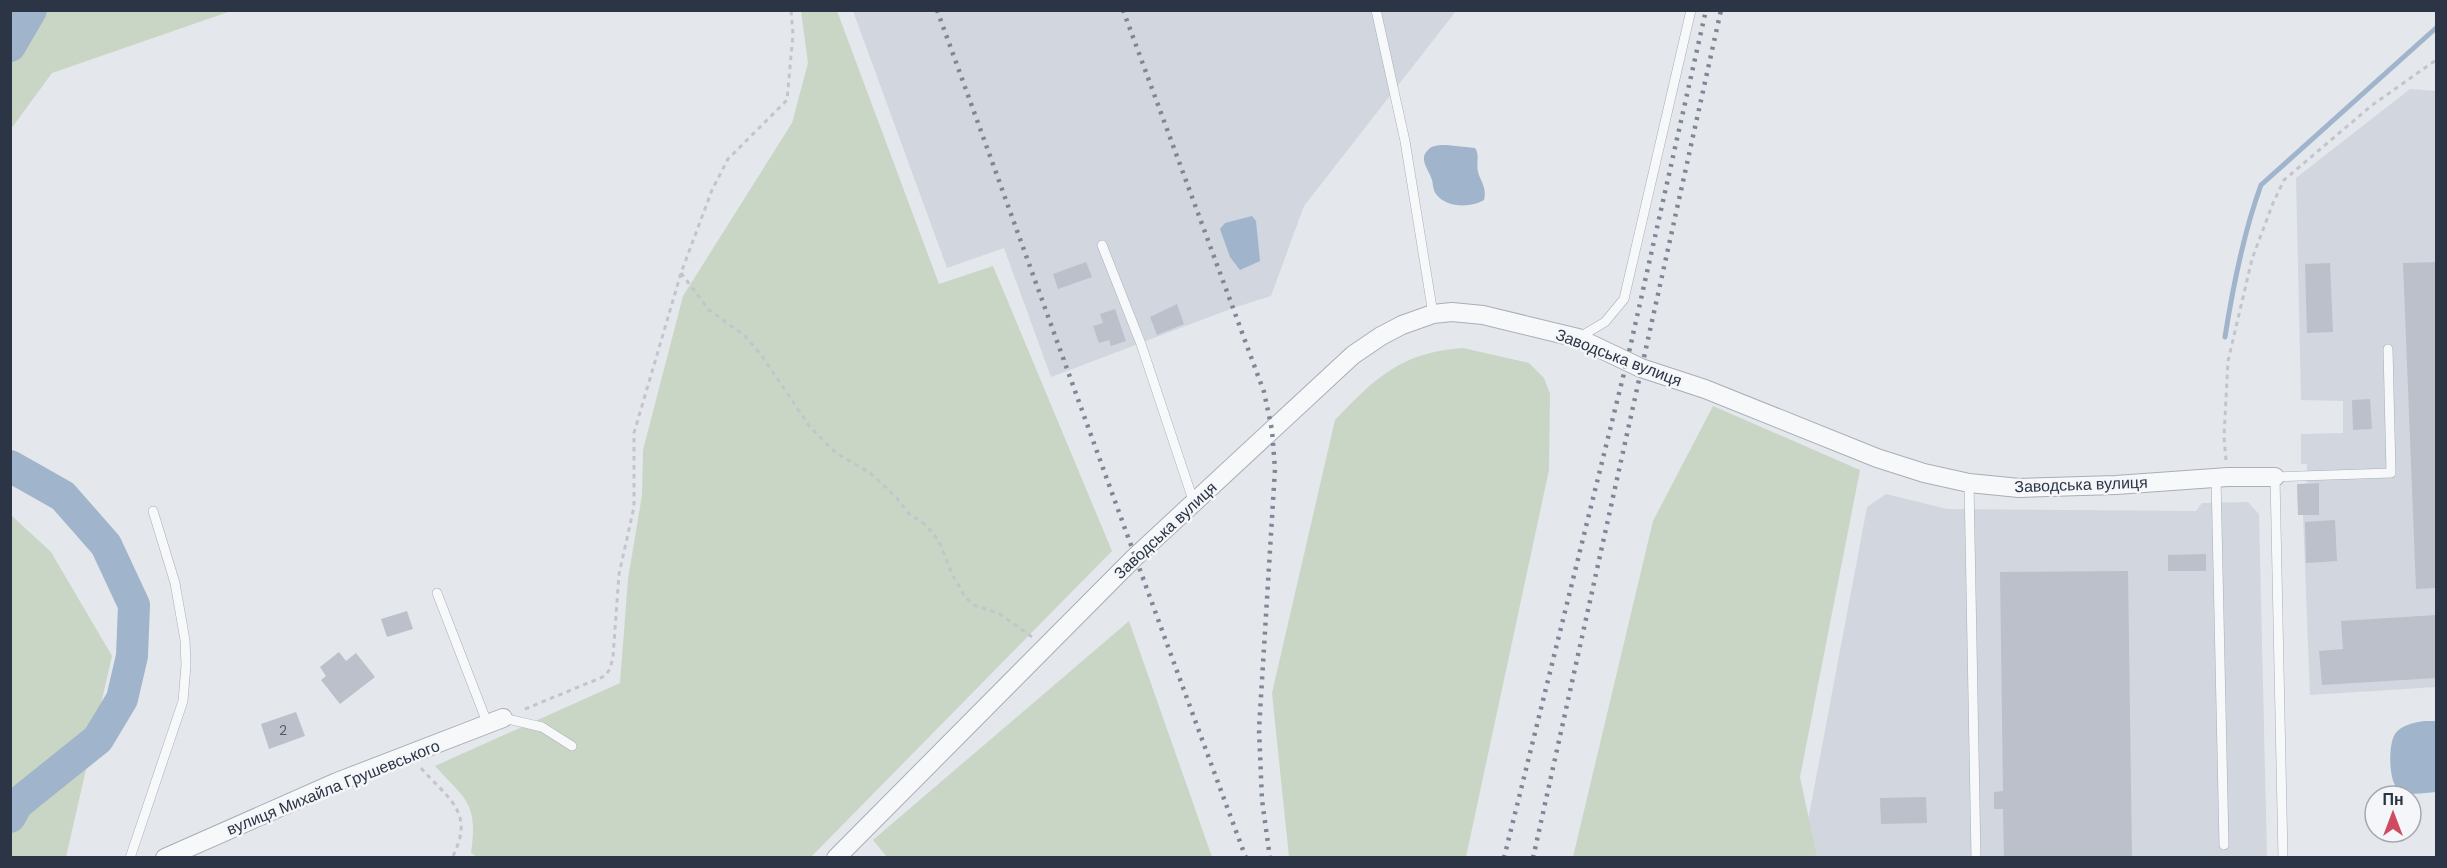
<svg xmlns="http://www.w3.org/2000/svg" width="2447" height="868" viewBox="0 0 2447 868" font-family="'DM Sans',sans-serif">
<rect width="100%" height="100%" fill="#e4e7ec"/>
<path fill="#d2d6de" d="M 853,11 L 1456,11 L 1304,206 L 1271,296 L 1233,308 L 1051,377 L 1004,248 L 947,268 Z
M 2410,89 L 2436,91 L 2436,687 L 2310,695 L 2303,515 L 2318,483 L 2307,483 L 2307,464 L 2301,464 L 2301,434 L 2343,433 L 2343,401 L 2301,400 L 2296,178 Z
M 1886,494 L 1947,509 L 2196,511 L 2202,503 L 2248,502 L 2259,514 L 2267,857 L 1801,858 L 1867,507 Z"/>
<path fill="#cad6c5" d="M 11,10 L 231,10 L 231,11 L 52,73 L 11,129 Z
M 801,11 L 837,11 L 939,284 L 993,266 L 1112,551 L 811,857 L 477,857 L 471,853 C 478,803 467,801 435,766 L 620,683 L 628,579 L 642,495 L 643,450 L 683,296 L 792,123 L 808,63 Z
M 1463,348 L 1529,363 L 1544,378 L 1550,394 L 1549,470 L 1466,857 L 1289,857 L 1272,693 L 1335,420 C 1376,377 1402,352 1463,348 Z
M 1713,406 L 1860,470 L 1800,777 L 1817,857 L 1573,857 L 1653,521 Z
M 11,515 L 51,552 L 112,656 L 66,857 L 11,857 Z
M 1129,621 L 1212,857 L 887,857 L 873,840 Z"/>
<path fill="#a0b5cb" d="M 1446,145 L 1475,148 C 1480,155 1476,163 1478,172 C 1481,182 1487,188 1484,200 C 1471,208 1446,208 1436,194 C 1433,190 1433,184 1432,180 C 1429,170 1418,159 1428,150 C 1432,145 1440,145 1446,145 Z
M 1252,216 L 1256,221 L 1260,261 L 1240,270 L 1230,257 L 1220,229 L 1225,223 Z
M 2424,721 L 2436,721 L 2436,792 C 2425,793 2410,796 2400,791 C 2388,785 2388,744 2395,734 C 2401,725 2413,723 2424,721 Z"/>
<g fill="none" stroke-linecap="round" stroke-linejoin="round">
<path stroke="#a0b5cb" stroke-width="5" d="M 2225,337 C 2233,286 2243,234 2261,185 L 2436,28"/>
<path stroke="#a0b5cb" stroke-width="32" d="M 10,46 L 31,10
M 10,466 L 63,496 L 106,545 L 134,605 L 132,656 L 122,699 L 98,739 L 17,804 L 10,817"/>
</g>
<path fill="#bbc0ca" d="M 1086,262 L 1092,277 L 1058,289 L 1053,274 Z
M 2436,262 L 2436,588 L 2416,589 L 2403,263 Z
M 2330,263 L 2333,332 L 2307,333 L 2305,264 Z
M 1177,304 L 1184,324 L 1157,335 L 1150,317 Z
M 1115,309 L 1126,341 L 1111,346 L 1109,340 L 1099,343 L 1093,326 L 1103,323 L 1100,314 Z
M 2370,399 L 2372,429 L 2353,430 L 2352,400 Z
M 2319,483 L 2319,515 L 2298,515 L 2297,484 Z
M 2335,520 L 2337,561 L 2306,563 L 2305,522 Z
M 2206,554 L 2206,571 L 2168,571 L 2168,555 Z
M 2128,571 L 2132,858 L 2004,858 L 2003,809 L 1994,809 L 1994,792 L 2003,791 L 2000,572 Z
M 407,611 L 413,629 L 387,637 L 381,619 Z
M 2436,615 L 2436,678 L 2322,685 L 2319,651 L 2343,649 L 2341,621 Z
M 339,652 L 346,661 L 356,653 L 375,677 L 340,704 L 321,680 L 326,676 L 320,667 Z
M 296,712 L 305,736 L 269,749 L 261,724 Z
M 1926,797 L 1927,823 L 1881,824 L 1880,798 Z"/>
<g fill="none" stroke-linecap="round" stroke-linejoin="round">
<defs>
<path id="lane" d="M 1376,10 L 1405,141 L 1433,314
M 1102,245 L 1141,344 L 1194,503
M 1578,338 L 1605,322 L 1624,299 L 1691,10
M 2216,477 L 2224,845
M 1969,483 L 1976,858
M 437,593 L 488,725
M 503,718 L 542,727 L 572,746
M 130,858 L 183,701 L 186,665 L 185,640 L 175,583 L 153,511
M 2283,858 L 2275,477 L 2391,473 L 2388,349"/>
<path id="street" d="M 165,858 L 337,782 L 503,718
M 836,858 L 1134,558 L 1353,355 L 1381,336 L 1402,325 L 1433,314 L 1452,312 L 1483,315 L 1578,338 L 1641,368 L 1705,389 L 1877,458 L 1924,473 L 1969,483 L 2019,488 L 2116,485 L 2228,477 L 2275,477"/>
</defs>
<use href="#lane" stroke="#a9aeb7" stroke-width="10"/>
<use href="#street" stroke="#a9aeb7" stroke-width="20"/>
<path stroke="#c2c5cb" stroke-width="3" stroke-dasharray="4.5 4.5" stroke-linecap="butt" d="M 681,273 L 709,310 L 745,336 L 762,356 L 810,427 L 836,453 L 869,472 L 896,497 L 909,514 L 926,525 L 939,541 L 952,574 L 965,597 L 974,605 L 1000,614 L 1032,637
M 2226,460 L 2224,437 L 2228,361 L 2252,259 L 2273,203 L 2284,180 L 2371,106 L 2436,60
M 525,709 L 605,676 L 610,669 L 613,657 L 619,574 L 634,507 L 634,433 L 681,273 L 712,190 L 728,159 L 787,100 L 793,34 L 791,10
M 421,768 C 448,799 476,812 452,858"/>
<use href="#lane" stroke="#f7f8fa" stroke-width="9"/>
<use href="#street" stroke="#f7f8fa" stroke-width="18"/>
<path stroke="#7d8796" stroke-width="4.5" stroke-dasharray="3 6" stroke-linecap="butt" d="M 937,10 C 1040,293 1141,576 1246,858
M 1123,10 L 1264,392 L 1272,430 L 1275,469 L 1259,729 L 1262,800 L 1270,858
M 1504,858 L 1627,361 L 1706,10
M 1533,858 L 1721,10"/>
</g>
<g text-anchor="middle" stroke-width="5" stroke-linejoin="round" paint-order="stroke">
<g font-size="14" fill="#4f5866">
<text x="283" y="735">2</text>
</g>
<g font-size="16" fill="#2b3545" stroke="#f4f6f9">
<text transform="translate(1619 357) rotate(21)" y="6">Заводська вулиця</text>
<text transform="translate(2081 484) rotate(-2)" y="6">Заводська вулиця</text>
<text transform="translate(1165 530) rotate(-43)" y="6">Заводська вулиця</text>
<text transform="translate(333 787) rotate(-22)" y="6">вулиця Михайла Грушевського</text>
</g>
</g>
<rect width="2447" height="868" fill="none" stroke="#2b3545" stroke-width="24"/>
<g transform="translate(2393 814)"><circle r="28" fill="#f4f6f9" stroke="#a4a9b1" stroke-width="1.5"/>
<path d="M0-4.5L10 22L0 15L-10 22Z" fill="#cf4b61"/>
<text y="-9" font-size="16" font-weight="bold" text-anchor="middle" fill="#2b3545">Пн</text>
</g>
</svg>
